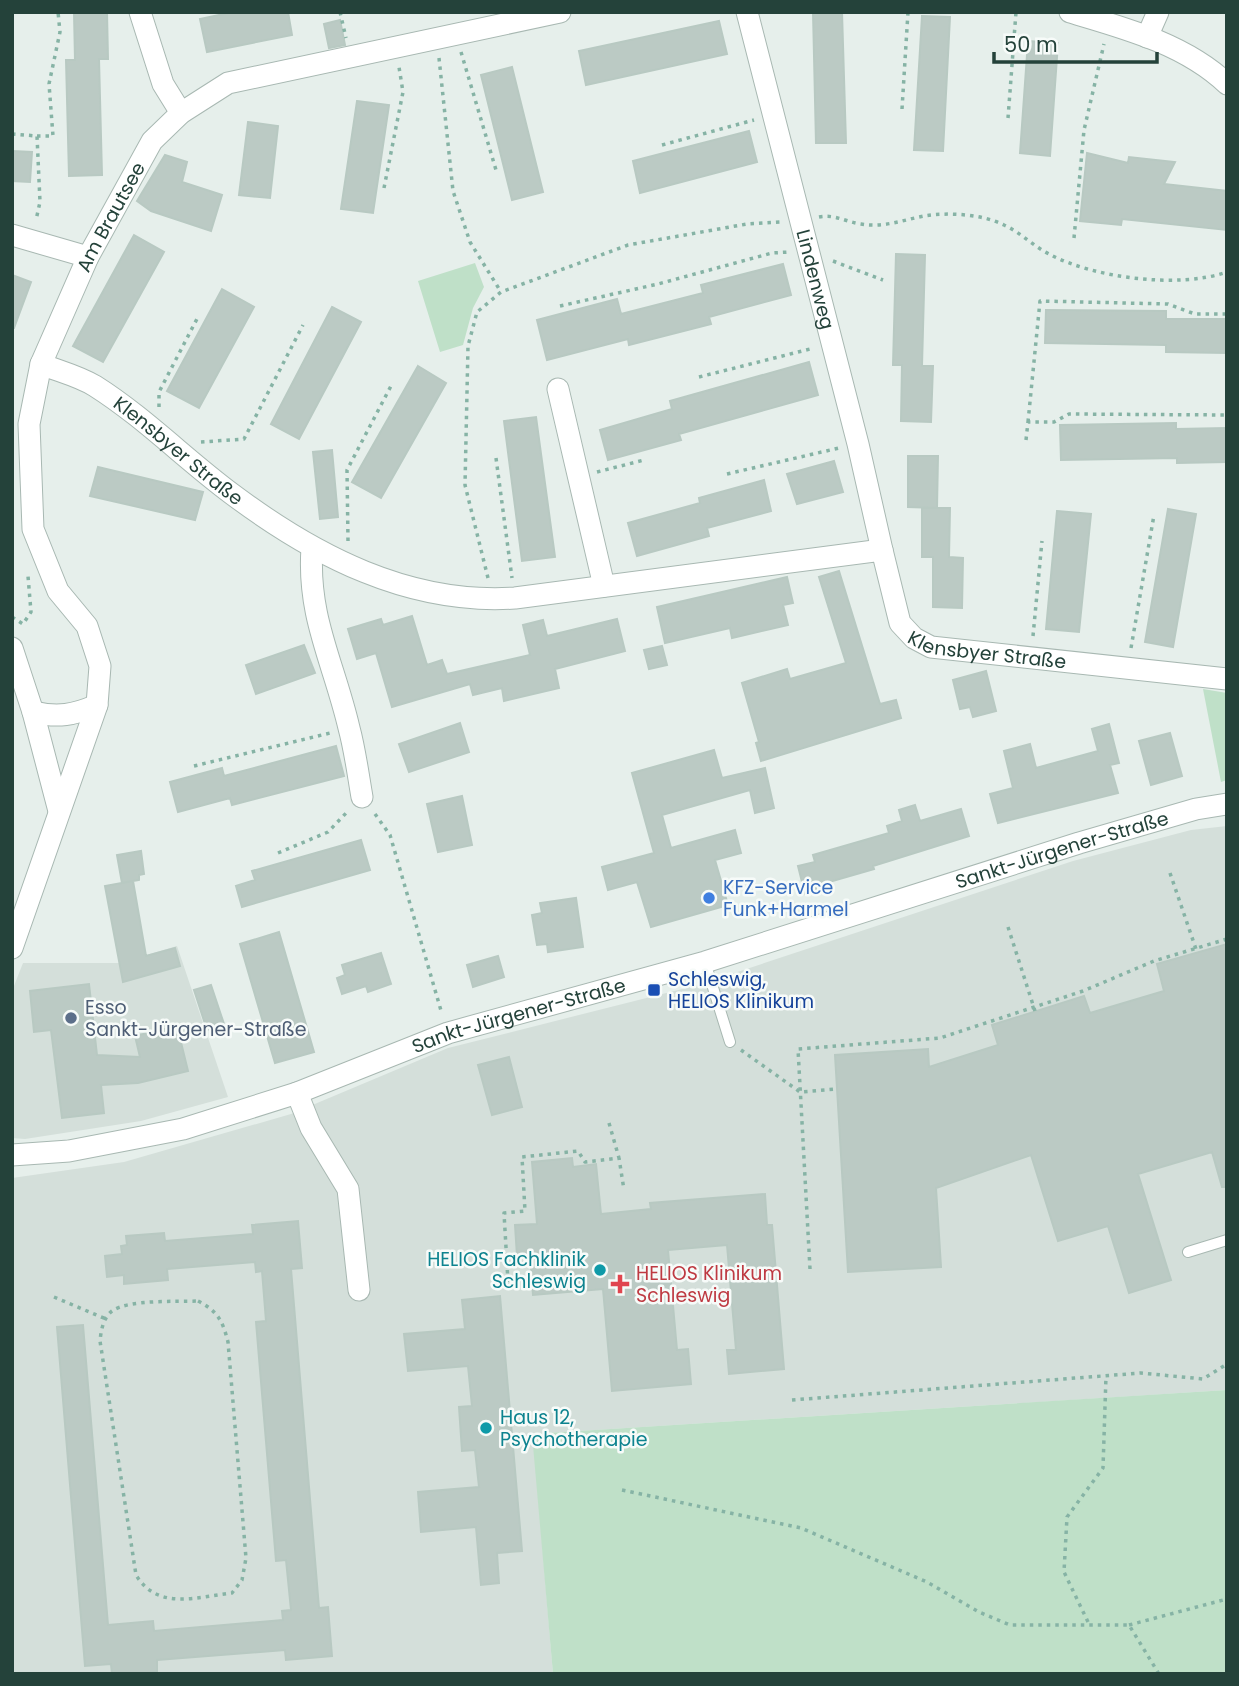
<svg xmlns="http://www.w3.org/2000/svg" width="1239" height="1686" viewBox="0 0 1239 1686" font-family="Poppins,sans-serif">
<rect width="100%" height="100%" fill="#e6efeb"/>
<path fill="#d4dfda" d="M 1227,826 L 1227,1390 L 533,1434 L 553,1674 L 12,1674 L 12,1178 L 124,1162 L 291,1114 L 448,1048 L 698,985 L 1073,861 L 1191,830 Z
M 177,946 L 228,1097 L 141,1121 L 25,1139 L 12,1138 L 12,991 L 23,963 L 119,963 Z"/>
<path fill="#bfe0c8" d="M 475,263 L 484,287 L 473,308 L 463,345 L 440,352 L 418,281 Z
M 1203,689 L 1227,693 L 1227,780 L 1221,782 Z
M 1227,1390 L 1227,1674 L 553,1674 L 532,1434 Z"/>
<path fill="#bbcac4" stroke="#b8c9c2" stroke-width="2" d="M 74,12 L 107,12 L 108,59 L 99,59 L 102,175 L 69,176 L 66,60 L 75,60 Z
M 233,12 L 288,12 L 292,35 L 207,52 L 200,19 Z
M 813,12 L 842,12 L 846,143 L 816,143 Z
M 922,16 L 950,17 L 943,151 L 914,150 Z
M 340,20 L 345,45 L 329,48 L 324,24 Z
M 719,21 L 727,54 L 586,85 L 579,51 Z
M 1028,41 L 1058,43 L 1050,156 L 1020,153 Z
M 512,67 L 543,192 L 512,200 L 481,75 Z
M 357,101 L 389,105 L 373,213 L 341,209 Z
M 248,122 L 278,126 L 270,198 L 239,195 Z
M 749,131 L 757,162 L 640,193 L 633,161 Z
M 12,151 L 32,152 L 30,182 L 12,181 Z
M 1087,153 L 1128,163 L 1129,157 L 1175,162 L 1164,184 L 1227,191 L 1227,230 L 1122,219 L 1121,225 L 1080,221 Z
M 165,155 L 187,162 L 182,182 L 222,195 L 211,231 L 151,211 L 137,201 Z
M 134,235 L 164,252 L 103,362 L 73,346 Z
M 896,254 L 925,255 L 922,366 L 933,366 L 931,422 L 901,421 L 902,365 L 893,365 Z
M 783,264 L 791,295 L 709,317 L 711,324 L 629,345 L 628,339 L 547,360 L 537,320 L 617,299 L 621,314 L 703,293 L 701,285 Z
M 12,275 L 31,282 L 14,328 L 12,328 Z
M 222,289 L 254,307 L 199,408 L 167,391 Z
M 332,307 L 361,322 L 299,439 L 271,424 Z
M 1046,310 L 1166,311 L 1166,319 L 1227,319 L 1227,353 L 1166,352 L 1166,345 L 1045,343 Z
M 809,362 L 818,395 L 679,434 L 681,440 L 608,460 L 600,430 L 672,409 L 670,401 Z
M 418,366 L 446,383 L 381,498 L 352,482 Z
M 536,417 L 555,557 L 522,561 L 504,421 Z
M 1176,423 L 1176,429 L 1227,428 L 1227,462 L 1177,463 L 1177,458 L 1061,460 L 1060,425 Z
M 332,450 L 338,517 L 320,519 L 313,452 Z
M 908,456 L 938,456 L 937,508 L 908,507 Z
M 834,461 L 843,492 L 797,504 L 787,474 Z
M 98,467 L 203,492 L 195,520 L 90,496 Z
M 764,480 L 771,511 L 707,528 L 709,536 L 637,556 L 628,523 L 700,503 L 699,498 Z
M 922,508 L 950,508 L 949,557 L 963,558 L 962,608 L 933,607 L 933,557 L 922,557 Z
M 1168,509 L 1196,514 L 1173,647 L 1145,642 Z
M 1057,511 L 1091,514 L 1079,632 L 1046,629 Z
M 839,571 L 880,704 L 896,700 L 901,718 L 761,761 L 756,743 L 759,742 L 742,683 L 787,669 L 790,679 L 846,663 L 819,577 Z
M 787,577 L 793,603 L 783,605 L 788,625 L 732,638 L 730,628 L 665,643 L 657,607 Z
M 412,616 L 427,665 L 442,660 L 447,674 L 530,655 L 523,625 L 543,620 L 547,636 L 617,619 L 625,651 L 555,669 L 559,688 L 504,701 L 502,688 L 473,695 L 470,684 L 392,707 L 376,653 L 357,659 L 348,629 L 381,619 L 383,625 Z
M 304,645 L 315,673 L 256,694 L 246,665 Z
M 662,646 L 667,665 L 649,669 L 644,650 Z
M 986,671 L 996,711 L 973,717 L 970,707 L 960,709 L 953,680 Z
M 460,723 L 469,752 L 409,772 L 399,744 Z
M 1109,724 L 1119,763 L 1110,765 L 1118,793 L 998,823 L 990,794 L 1013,788 L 1004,751 L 1030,744 L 1036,768 L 1098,751 L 1092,729 Z
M 1170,733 L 1182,776 L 1151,785 L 1139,741 Z
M 336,746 L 344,776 L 232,805 L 230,798 L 178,812 L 170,782 L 222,768 L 224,776 Z
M 714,750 L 722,778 L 765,768 L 774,808 L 755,813 L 750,790 L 662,815 L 671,848 L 735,830 L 741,853 L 715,860 L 728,905 L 651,927 L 637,882 L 608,890 L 602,867 L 654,853 L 632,773 Z
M 462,796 L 472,845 L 438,852 L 427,804 Z
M 915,805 L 920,821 L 961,809 L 969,836 L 873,866 L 874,869 L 829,882 L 830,888 L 805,894 L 798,866 L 815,862 L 813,855 L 889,833 L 887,826 L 902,821 L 899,810 Z
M 361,840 L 370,870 L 242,907 L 236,886 L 255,880 L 252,871 Z
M 141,851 L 144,874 L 139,875 L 139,880 L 122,883 L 117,855 Z
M 133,881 L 146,956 L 175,948 L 180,966 L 123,982 L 105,886 Z
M 576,898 L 583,947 L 548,952 L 547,944 L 537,945 L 532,915 L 542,913 L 540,903 Z
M 279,932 L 314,1052 L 275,1063 L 240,944 Z
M 1227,944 L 1227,1187 L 1222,1187 L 1212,1152 L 1138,1174 L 1171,1280 L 1129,1293 L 1108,1226 L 1058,1241 L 1031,1155 L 936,1188 L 941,1267 L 848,1272 L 835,1055 L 928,1049 L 929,1067 L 998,1045 L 992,1025 L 1084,996 L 1090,1013 L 1164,991 L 1157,964 Z
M 381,953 L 391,984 L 368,992 L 366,986 L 342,994 L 337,978 L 345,975 L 342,965 Z
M 498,956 L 504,977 L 473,987 L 467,965 Z
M 89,984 L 97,1055 L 140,1057 L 135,1036 L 177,1026 L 188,1071 L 138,1083 L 101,1085 L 104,1113 L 62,1118 L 51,1030 L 34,1032 L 30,991 Z
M 211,985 L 224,1024 L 207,1030 L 194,990 Z
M 509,1057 L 522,1107 L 492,1115 L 478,1065 Z
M 572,1158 L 573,1167 L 596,1164 L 601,1214 L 651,1209 L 650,1203 L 765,1194 L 767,1225 L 772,1225 L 784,1369 L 729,1374 L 727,1350 L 736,1350 L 727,1245 L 668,1250 L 677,1350 L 688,1349 L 691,1384 L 612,1391 L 603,1289 L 533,1295 L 530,1255 L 517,1256 L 515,1225 L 537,1224 L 532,1162 Z
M 298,1221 L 302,1268 L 291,1269 L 319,1608 L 328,1607 L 332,1656 L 286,1660 L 285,1650 L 157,1660 L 157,1672 L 136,1674 L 112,1674 L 111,1664 L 85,1666 L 57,1327 L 83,1325 L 108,1625 L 153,1621 L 154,1631 L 283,1620 L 282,1611 L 291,1610 L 286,1560 L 276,1561 L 256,1322 L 266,1321 L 262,1271 L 256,1272 L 255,1262 L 167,1269 L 168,1280 L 124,1284 L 124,1275 L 107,1277 L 105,1256 L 122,1254 L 121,1246 L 127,1245 L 126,1236 L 164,1233 L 165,1241 L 253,1234 L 252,1225 Z
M 500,1296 L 522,1551 L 497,1553 L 499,1583 L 481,1585 L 476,1527 L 421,1532 L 418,1492 L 479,1487 L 475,1450 L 462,1451 L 459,1407 L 472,1406 L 468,1366 L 408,1371 L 404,1334 L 465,1329 L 462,1300 Z"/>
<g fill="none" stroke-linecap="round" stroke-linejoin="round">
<defs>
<path id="lane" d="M 705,962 L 730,1042
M 1188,1252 L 1227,1240"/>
<g id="street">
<path d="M 140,12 L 163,84 L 181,113"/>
<path id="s1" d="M 747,12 L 858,444 L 882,550"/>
<path d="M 1070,12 C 1124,28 1185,44 1227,84"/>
<path d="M 1147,37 L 1158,12"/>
<path d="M 12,235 L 88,257"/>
<path id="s2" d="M 41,364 C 58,371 79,376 95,386 C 144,417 186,460 232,494 C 315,556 409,605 515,598 L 882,550 L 900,623 L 914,638 L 931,647 L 1227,679"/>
<path d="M 558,389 L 604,586"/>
<path d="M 312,548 C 307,617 334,663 349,728 C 355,750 358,774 362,797"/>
<path d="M 12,648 L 33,712 L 59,811"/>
<path d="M 33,712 C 58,718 74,715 97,705"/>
<path id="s3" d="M 12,948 L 97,705 L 100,666 L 87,626 L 58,591 L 33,529 L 29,424 L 41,364 L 88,257 L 152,141 L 181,113 L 228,83 L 560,12"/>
<path d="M 297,1093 L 311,1128 L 348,1189 L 359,1290"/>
<path id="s4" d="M 12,1155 L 69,1151 L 183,1129 L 297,1093 L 448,1033 L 705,962 L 1079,843 L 1196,809 L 1227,804"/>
</g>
</defs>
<use href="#lane" stroke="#a8b8b2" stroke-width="12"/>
<use href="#street" stroke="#a8b8b2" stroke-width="23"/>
<path stroke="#86b3a5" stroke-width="3.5" stroke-dasharray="3.5 5" stroke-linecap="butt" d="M 340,12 L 346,38
M 461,52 L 496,170
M 439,58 L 453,191 L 470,242 L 501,292
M 902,109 L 908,12
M 1008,118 L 1016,12
M 12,134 L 37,136 L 40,202 L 36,220
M 37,136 L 53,136 L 49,84 L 60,32 L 58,12
M 662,145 L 754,120
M 384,188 L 403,92 L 399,67
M 819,217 C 835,214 846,222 861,224 C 883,228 903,220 924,216 C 948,212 982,214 1004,225 C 1020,232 1033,246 1049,254 C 1094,278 1178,289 1227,272
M 1074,238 L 1084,130 L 1104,44
M 833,261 L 883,280
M 560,306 L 658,284 L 772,253 L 789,252
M 699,377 L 814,348
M 159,407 L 159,392 L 199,315
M 1028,422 L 1040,301 L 1168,304 L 1195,314 L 1227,314
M 1026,440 L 1028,422 L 1054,422 L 1069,414 L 1227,415
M 201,442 L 244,439 L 303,325
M 496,458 L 512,578
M 597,472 L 644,460
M 727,474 L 839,448
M 348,541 L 347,470 L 392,384
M 488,578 L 465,485 L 468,346 L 477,312 L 501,292 L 628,245 L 747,224 L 780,222
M 12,617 L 23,624 L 31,612 L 28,576
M 1033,636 L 1042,541
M 1131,648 L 1154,515
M 194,766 L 330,733
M 375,814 L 390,835 L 442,1014
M 278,853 L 328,832 L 349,810
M 1170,873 L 1197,952
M 1008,927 L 1035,1011
M 741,1050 L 800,1092 L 837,1089
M 609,1123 L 619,1158
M 810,1269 L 798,1049 L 940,1038 L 1083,991 L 1154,961 L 1227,939
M 508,1282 L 504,1213 L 525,1211 L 522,1157 L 578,1151 L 585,1162 L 619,1158 L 624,1190
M 54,1297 L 106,1319
M 198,1301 C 218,1311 223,1322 228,1342 L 246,1558 L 242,1580 L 232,1593 C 196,1597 158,1611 136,1575 L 100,1341 C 101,1331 103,1318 112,1311 C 129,1299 177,1302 198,1301 Z
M 792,1400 L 1141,1373 L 1203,1379 L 1227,1364
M 622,1490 L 801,1528 L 927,1582 L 979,1612 L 1010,1625 L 1129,1625 L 1159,1674
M 1088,1622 L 1064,1572 L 1067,1517 L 1103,1468 L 1106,1376
M 1129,1625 L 1227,1599"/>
<use href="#lane" stroke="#fff" stroke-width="10"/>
<use href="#street" stroke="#fff" stroke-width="21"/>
</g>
<circle fill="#3f7fe0" stroke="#f7fbf9" stroke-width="2.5" cx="709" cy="898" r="7"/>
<rect fill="#1a4fb4" stroke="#f7fbf9" stroke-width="2.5" x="647" y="983" width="14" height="14" rx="3.5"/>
<circle fill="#5c6f8a" stroke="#f7fbf9" stroke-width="2.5" cx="71" cy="1018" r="7"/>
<g fill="#0f9aa8" stroke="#f7fbf9" stroke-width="2.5">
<circle cx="600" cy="1270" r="7"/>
<circle cx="486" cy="1428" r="7"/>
</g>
<path fill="#e0444e" stroke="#f7fbf9" stroke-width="2.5" d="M616.5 1273.5h7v7h7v7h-7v7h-7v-7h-7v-7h7z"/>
<g text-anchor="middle" stroke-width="5" stroke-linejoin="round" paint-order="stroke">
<g font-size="19" fill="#24423a" stroke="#f7fbf9">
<text dy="7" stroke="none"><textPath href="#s3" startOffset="780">Am Brautsee</textPath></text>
<text dy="7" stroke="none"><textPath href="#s1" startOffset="276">Lindenweg</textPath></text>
<text dy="7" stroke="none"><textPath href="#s2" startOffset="164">Klensbyer Straße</textPath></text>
<text dy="7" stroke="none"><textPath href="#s2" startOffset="1082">Klensbyer Straße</textPath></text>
<text dy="7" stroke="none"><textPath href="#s4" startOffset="1096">Sankt-Jürgener-Straße</textPath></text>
<text dy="7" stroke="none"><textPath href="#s4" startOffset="528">Sankt-Jürgener-Straße</textPath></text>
</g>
<g font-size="19" fill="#366cbe" stroke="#f7fbf9" text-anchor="start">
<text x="723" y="894">KFZ-Service<tspan x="723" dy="22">Funk+Harmel</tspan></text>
</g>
<g font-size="19" fill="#164399" stroke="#f7fbf9" text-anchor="start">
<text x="668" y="986">Schleswig,<tspan x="668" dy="22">HELIOS Klinikum</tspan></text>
</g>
<g font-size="19" fill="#4e5e75" stroke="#f7fbf9" text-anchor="start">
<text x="85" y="1014">Esso<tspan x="85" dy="22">Sankt-Jürgener-Straße</tspan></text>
</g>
<g font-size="19" fill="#0d838f" stroke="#f7fbf9" text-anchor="end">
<text x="586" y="1266">HELIOS Fachklinik<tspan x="586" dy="22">Schleswig</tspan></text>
<text x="500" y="1424" text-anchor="start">Haus 12,<tspan x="500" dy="22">Psychotherapie</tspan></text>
</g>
<g font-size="19" fill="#be3a42" stroke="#f7fbf9" text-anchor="start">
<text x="636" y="1280">HELIOS Klinikum<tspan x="636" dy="22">Schleswig</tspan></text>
</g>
</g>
<rect width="1239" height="1686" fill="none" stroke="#24423a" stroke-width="28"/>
<path d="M994 52v10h163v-10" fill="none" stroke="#24423a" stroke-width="3.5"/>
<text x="1004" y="52" font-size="21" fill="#24423a" stroke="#f7fbf9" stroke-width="5" paint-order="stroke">50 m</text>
</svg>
